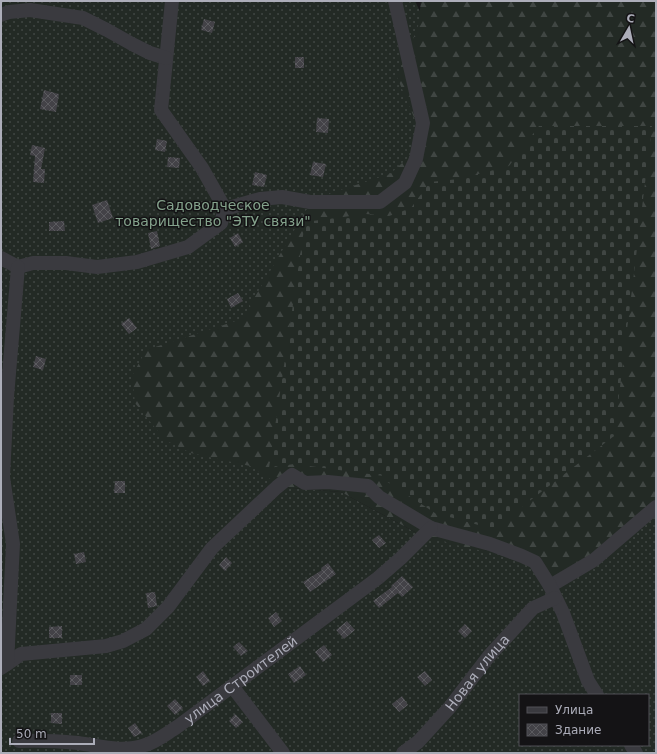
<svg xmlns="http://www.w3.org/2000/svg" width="657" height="754" viewBox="0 0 657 754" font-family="'DejaVu Sans',sans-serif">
<defs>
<pattern id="grass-dots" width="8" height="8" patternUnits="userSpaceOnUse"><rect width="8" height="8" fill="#232a25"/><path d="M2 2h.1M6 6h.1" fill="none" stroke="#404643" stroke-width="1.8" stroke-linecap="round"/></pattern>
<pattern id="forest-firs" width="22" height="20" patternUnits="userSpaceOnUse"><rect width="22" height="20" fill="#232a25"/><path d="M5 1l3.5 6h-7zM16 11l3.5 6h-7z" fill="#404643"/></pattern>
<pattern id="cemetery-stones" width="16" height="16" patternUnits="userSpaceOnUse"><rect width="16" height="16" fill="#232a25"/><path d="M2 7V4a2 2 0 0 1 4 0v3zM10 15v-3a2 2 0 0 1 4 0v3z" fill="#404643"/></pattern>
<pattern id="building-cross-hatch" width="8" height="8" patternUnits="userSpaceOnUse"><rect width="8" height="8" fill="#434247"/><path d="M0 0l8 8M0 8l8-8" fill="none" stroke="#5b5b5f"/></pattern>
</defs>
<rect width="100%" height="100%" fill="#19181a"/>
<path fill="url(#grass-dots)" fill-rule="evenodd" d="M 1,1 L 415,1 L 496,166 L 279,487 L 341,492 L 426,538 L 656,508 L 656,753 L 1,753 ZM 520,695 L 648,695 L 648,745 L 520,745 Z"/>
<path fill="url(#forest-firs)" d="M 421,1 L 656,1 L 656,508 L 559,592 L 522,560 L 426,538 L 341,492 L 279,487 L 275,482 L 250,466 L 191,453 L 165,440 L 135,403 L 132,376 L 146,350 L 242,319 L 306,210 L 331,193 L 390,174 L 411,155 L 416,122 L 397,77 L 418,27 Z"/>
<path fill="url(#cemetery-stones)" d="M 539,126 L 652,126 L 614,436 L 493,529 L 435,513 L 386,481 L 384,476 L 294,464 L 269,468 L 305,222 L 366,214 L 389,216 L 411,208 L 430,182 L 459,179 L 509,166 Z"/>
<path fill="url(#building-cross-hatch)" d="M 204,19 L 215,22 L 212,33 L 201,30 Z
M 295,57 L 304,57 L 304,68 L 295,68 Z
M 44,90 L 59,94 L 56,112 L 40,109 Z
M 317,118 L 329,119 L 328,133 L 316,132 Z
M 157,139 L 167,141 L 165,152 L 155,150 Z
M 32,145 L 45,148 L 41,169 L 45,169 L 44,183 L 33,182 L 35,156 L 30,155 Z
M 168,157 L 180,158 L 179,168 L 167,167 Z
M 313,162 L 326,164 L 323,177 L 310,175 Z
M 255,172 L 267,175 L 264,187 L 252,185 Z
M 107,200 L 113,218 L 98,223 L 92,205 Z
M 64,221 L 65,231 L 49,231 L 49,222 Z
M 157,231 L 160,246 L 151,249 L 148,233 Z
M 238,233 L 243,242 L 235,247 L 230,238 Z
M 238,293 L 243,301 L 231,308 L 227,299 Z
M 129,318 L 137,328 L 129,334 L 121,324 Z
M 36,356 L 46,359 L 43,370 L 33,367 Z
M 115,481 L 125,481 L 125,493 L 114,493 Z
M 379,535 L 386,543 L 379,548 L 372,540 Z
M 84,552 L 86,562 L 76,564 L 74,554 Z
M 226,557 L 232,563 L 225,571 L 219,565 Z
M 328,563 L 336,574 L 310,592 L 303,582 L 322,570 L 321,568 Z
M 402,576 L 413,587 L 402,597 L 398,593 L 379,608 L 373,601 L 392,587 L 391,586 Z
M 155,592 L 157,606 L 148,608 L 146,593 Z
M 276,612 L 282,621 L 274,627 L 268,618 Z
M 347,621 L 355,630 L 344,639 L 336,630 Z
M 465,624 L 472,631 L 465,638 L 458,631 Z
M 62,626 L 62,638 L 49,638 L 49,627 Z
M 239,642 L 248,651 L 241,656 L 233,647 Z
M 324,645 L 332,655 L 323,662 L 315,652 Z
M 300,666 L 306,675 L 294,683 L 288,674 Z
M 203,671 L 210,681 L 203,686 L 196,677 Z
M 425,671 L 432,680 L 425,686 L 417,677 Z
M 70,675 L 82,675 L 82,685 L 70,685 Z
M 402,696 L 408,705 L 399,712 L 392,704 Z
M 175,699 L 183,708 L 175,715 L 167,706 Z
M 51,713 L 62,713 L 62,724 L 51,723 Z
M 235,714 L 243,722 L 236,728 L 229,721 Z
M 135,723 L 142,733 L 134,737 L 128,728 Z"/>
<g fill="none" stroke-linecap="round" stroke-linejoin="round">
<g stroke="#3a3a3f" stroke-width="14">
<path d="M 172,1 L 161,110 L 202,168 L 225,209"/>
<path d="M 1,15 L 9,12 L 30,10 L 83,18 L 107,30 L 132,44 L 150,53 L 166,58"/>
<path d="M 225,209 L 260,199 L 282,197 L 310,202 L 380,202 L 405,183 L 416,159 L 423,123 L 395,1"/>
<path d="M 1,258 L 18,267 L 33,263 L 66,263 L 97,267 L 137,262 L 188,247 L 221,223 L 225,209"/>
<path d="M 550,586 L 594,560 L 656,507"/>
<path d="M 7,664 L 21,654 L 106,646 L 123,641 L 146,629 L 168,607 L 212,548 L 277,487 L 292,475 L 305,483 L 328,482 L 368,486 L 379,497 L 431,528 L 490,544 L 522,556 L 535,562 L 550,586 L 563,613 L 588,681 L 597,695"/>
<path d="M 1,668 L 7,664 L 13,544 L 3,477 L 7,397 L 18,267"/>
<path d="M 232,686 L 283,753"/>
<path id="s1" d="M 19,741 C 39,740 58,741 78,743 C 101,746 122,753 145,745 C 156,742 167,733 177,727 L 378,578 L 401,558 L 431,528"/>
<path d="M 631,745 L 636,753"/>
<path id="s2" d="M 403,753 L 418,742 L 450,707 L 489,656 L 533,608 L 555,598"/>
</g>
</g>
<g text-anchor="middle" stroke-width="3" stroke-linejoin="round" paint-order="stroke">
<g font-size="14" fill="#84a28c" stroke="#141315">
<text x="213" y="210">Садоводческое<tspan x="213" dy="16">товарищество "ЭТУ связи"</tspan></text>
</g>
<g font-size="14" fill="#acadb9" stroke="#141315">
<text dy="5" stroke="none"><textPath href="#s2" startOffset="110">Новая улица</textPath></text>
<text dy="5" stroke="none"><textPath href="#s1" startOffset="243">улица Строителей</textPath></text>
</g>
</g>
<rect width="657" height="754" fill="none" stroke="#acadb9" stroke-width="4"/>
<rect x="519" y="694" width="130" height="52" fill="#141315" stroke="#515157"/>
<rect x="527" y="707" width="20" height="6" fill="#3a3a3f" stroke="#515157"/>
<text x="555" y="714" font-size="12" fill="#acadb9">Улица</text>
<rect x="527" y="724" width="20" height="12" fill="url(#building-cross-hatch)" stroke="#515157"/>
<text x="555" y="734" font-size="12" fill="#acadb9">Здание</text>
<g transform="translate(629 28) rotate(9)" stroke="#141315" stroke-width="3" paint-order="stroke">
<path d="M0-3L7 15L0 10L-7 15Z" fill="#acadb9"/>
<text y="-6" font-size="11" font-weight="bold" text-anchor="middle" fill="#acadb9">С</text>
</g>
<path d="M10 738v6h84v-6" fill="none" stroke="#acadb9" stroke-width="2"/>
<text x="16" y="738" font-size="12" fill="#acadb9" stroke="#141315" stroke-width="3" paint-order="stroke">50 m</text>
</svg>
